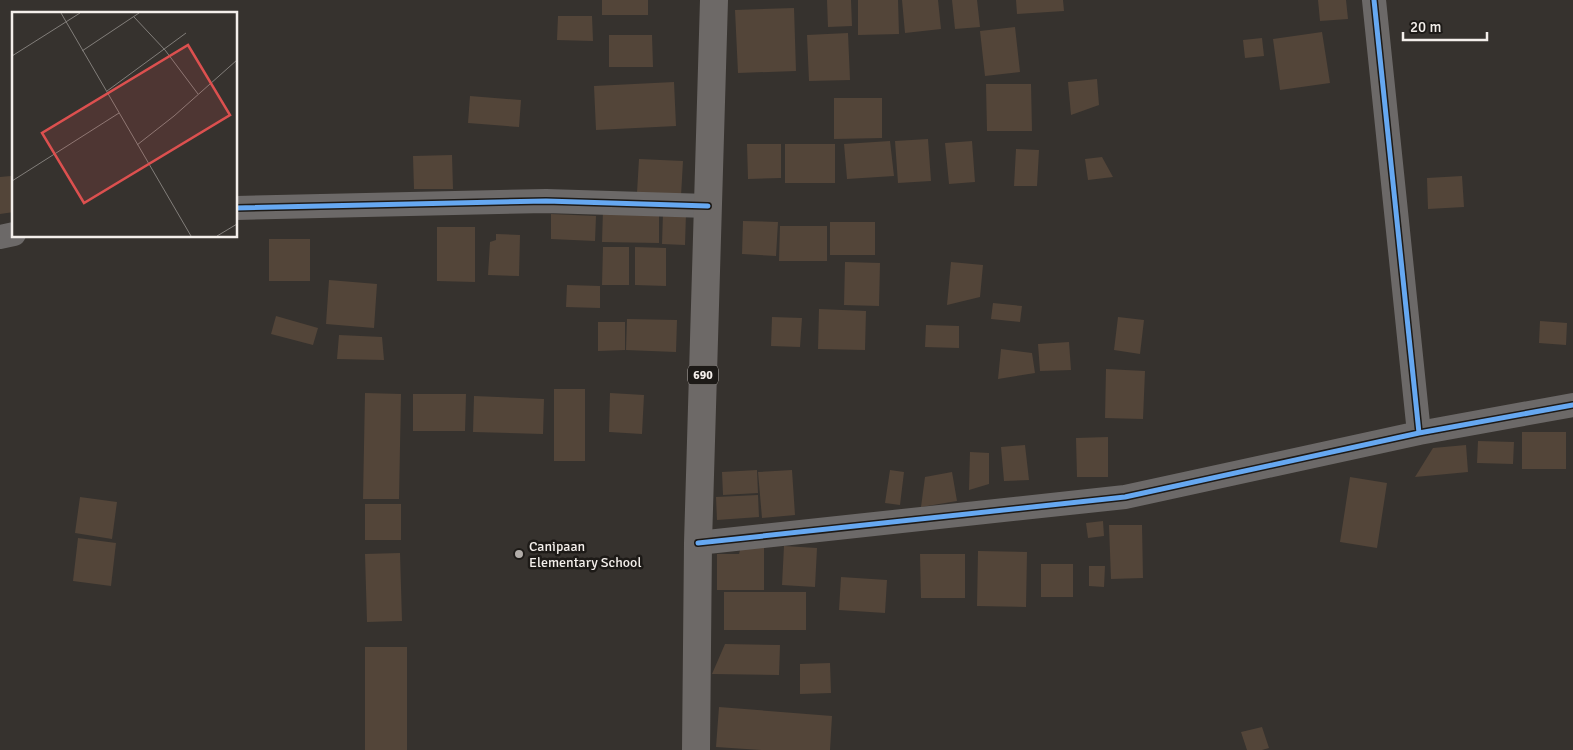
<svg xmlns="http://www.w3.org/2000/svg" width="1573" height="750" viewBox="0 0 1573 750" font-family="Signika,sans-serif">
<rect width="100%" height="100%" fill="#36322e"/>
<path fill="#534539" d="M 602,0 L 648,0 L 648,15 L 602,15 Z
M 827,0 L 851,0 L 852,26 L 828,27 Z
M 858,0 L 898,0 L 899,34 L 858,35 Z
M 902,0 L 938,0 L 941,29 L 905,33 Z
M 952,0 L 977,0 L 980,27 L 955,29 Z
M 1016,0 L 1063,0 L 1064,11 L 1017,14 Z
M 1318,0 L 1346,0 L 1348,19 L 1320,21 Z
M 794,8 L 796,71 L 738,73 L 735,10 Z
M 558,16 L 592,16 L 593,41 L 557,40 Z
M 1015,27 L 1020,72 L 985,76 L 980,31 Z
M 1322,32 L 1330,83 L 1280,90 L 1273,39 Z
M 848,33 L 850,80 L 809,81 L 807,35 Z
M 609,35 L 652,35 L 653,67 L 609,67 Z
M 1262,38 L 1264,56 L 1245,58 L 1243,40 Z
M 1097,79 L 1099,105 L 1071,115 L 1068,82 Z
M 674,82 L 676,126 L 596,130 L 594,86 Z
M 986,84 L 1031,84 L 1032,131 L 987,131 Z
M 470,96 L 521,100 L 519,127 L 468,123 Z
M 834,98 L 882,98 L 882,138 L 834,139 Z
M 928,139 L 931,181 L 898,183 L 895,141 Z
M 890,141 L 894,176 L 847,179 L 844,144 Z
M 972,141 L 975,182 L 949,184 L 945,143 Z
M 747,144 L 781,144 L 781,178 L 748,179 Z
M 785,144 L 835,144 L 835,183 L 785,183 Z
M 1016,149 L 1039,150 L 1037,186 L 1014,186 Z
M 452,155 L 453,189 L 414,189 L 413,156 Z
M 1102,157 L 1113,177 L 1088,180 L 1085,159 Z
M 639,159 L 683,161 L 681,196 L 637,193 Z
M 11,176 L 14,197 L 14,212 L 0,214 L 0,177 Z
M 1462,176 L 1464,207 L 1428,209 L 1427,178 Z
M 603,210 L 659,211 L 659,243 L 602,242 Z
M 663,213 L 686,213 L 685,245 L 662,244 Z
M 551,214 L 596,216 L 595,241 L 551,239 Z
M 743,221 L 778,222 L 776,256 L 742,254 Z
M 830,222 L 875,222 L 875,255 L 830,255 Z
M 780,226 L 827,226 L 827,261 L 779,261 Z
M 437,227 L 475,227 L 475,282 L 437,281 Z
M 496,234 L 520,235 L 519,276 L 488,275 L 490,242 L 496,240 Z
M 269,239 L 310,239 L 310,281 L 269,281 Z
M 603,247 L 629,247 L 629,285 L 602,285 Z
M 635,247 L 666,248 L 666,286 L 635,285 Z
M 845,262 L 880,263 L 879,306 L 844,305 Z
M 951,262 L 983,265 L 980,297 L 947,305 Z
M 329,280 L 377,284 L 374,328 L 326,324 Z
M 567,285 L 600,286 L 600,308 L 566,307 Z
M 993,303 L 1022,306 L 1020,322 L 991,319 Z
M 819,309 L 866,311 L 865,350 L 818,349 Z
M 276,316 L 318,328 L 313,345 L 271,334 Z
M 772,317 L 802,318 L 800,347 L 771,346 Z
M 1118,317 L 1144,320 L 1140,354 L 1114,350 Z
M 627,319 L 677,320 L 676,352 L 626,350 Z
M 1540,321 L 1567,323 L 1566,345 L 1539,343 Z
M 598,322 L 625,322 L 625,350 L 598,351 Z
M 926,325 L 959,326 L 959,348 L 925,347 Z
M 339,335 L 382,337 L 384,360 L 337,359 Z
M 1069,342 L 1071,370 L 1040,371 L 1038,344 Z
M 1001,349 L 1032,353 L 1035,373 L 998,379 Z
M 1106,369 L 1145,371 L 1143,419 L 1105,418 Z
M 554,389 L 585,389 L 585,461 L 554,461 Z
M 365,393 L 401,394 L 399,499 L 363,499 Z
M 610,393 L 644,395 L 642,434 L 609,432 Z
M 413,394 L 466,394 L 465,431 L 413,431 Z
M 474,396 L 544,399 L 543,434 L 473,432 Z
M 1522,432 L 1566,432 L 1566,469 L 1522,469 Z
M 1108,437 L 1108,477 L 1077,477 L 1076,438 Z
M 1478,441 L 1514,442 L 1513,464 L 1477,463 Z
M 1025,445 L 1029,480 L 1004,481 L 1001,447 Z
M 1466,445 L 1468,472 L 1415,477 L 1433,448 Z
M 970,452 L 989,453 L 989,484 L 969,490 Z
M 757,470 L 758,493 L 723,495 L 722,472 Z
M 792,470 L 795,515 L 762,518 L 758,472 Z
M 890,470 L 904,472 L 900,505 L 885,503 Z
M 952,472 L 957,501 L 921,507 L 925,477 Z
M 1350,477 L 1387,483 L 1377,548 L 1340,542 Z
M 758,495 L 759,517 L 717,520 L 716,497 Z
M 80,497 L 117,502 L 112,539 L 75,533 Z
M 365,504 L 401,504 L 401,540 L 365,540 Z
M 1103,521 L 1104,536 L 1088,538 L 1086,523 Z
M 1109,525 L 1142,525 L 1143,578 L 1111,579 Z
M 78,538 L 116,543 L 111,586 L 73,581 Z
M 764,545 L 764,590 L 717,590 L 717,554 L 739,554 L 741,546 Z
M 784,546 L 817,548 L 815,587 L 782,585 Z
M 978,551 L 1027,552 L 1026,607 L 977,606 Z
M 400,553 L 402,621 L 367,622 L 365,554 Z
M 920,554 L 965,554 L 965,598 L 921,598 Z
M 1041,564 L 1073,564 L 1073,597 L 1041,597 Z
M 1089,566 L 1105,566 L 1104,587 L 1089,586 Z
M 841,577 L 887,580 L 885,613 L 839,610 Z
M 724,592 L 806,592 L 806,630 L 724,630 Z
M 725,644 L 780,645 L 779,675 L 712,674 Z
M 365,647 L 407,647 L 407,750 L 365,750 Z
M 830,663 L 831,693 L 800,694 L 800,664 Z
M 719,707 L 832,716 L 830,750 L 761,750 L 716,747 Z
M 1262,727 L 1269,748 L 1262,750 L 1247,750 L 1241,732 Z"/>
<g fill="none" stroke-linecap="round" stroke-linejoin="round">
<path stroke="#6c6968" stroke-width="24" d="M 1374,0 L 1419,433
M 236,208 L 546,201 L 708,206
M 0,237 L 14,234
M 698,543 L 1125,497 L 1419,433 L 1573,405"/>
<path stroke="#6d6967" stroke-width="28" d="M 696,750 L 698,543 L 714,0"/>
<defs>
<path id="cycleway" d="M 1374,0 L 1419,433
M 236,208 L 546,201 L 708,206
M 698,543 L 1125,497 L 1419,433 L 1573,405"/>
</defs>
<use href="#cycleway" stroke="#1d1a17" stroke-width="8"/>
<use href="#cycleway" stroke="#66a8f1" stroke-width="5"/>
</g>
<circle fill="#b2ada9" stroke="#1d1a17" stroke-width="2" cx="519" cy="554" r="5"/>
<g text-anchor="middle" stroke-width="5" stroke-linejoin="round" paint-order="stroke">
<rect fill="#1d1a17" stroke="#b4afab" stroke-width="1" x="688" y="365.5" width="30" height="19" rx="4"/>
<g font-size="12" font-weight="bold" fill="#f4efeb">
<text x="703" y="379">690</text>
</g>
<g font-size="14" fill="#f4efeb" stroke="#1d1a17" text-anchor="start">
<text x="529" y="551">Canipaan<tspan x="529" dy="16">Elementary School</tspan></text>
</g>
</g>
<g transform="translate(12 12)">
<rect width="225" height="225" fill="#36322e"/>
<path fill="none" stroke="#827e7a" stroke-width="1" d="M 49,1 L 179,224M 122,5 L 153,38 L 186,82M 70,39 L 127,1M 0,44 L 68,1M 95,79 L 174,21M 125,133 L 162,104 L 225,48M 0,169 L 107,101M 205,224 L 225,212"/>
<path fill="#dc504f" fill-opacity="0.15" stroke="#dc504f" stroke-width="2.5" d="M 176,33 L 218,103 L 72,191 L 30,121 Z"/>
<rect width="225" height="225" fill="none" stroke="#f4efeb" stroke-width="2.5"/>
</g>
<path d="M1403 32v8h84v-8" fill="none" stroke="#f4efeb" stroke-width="2.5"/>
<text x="1410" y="32" font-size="15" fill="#f4efeb" stroke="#1d1a17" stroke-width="4" paint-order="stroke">20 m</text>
</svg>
